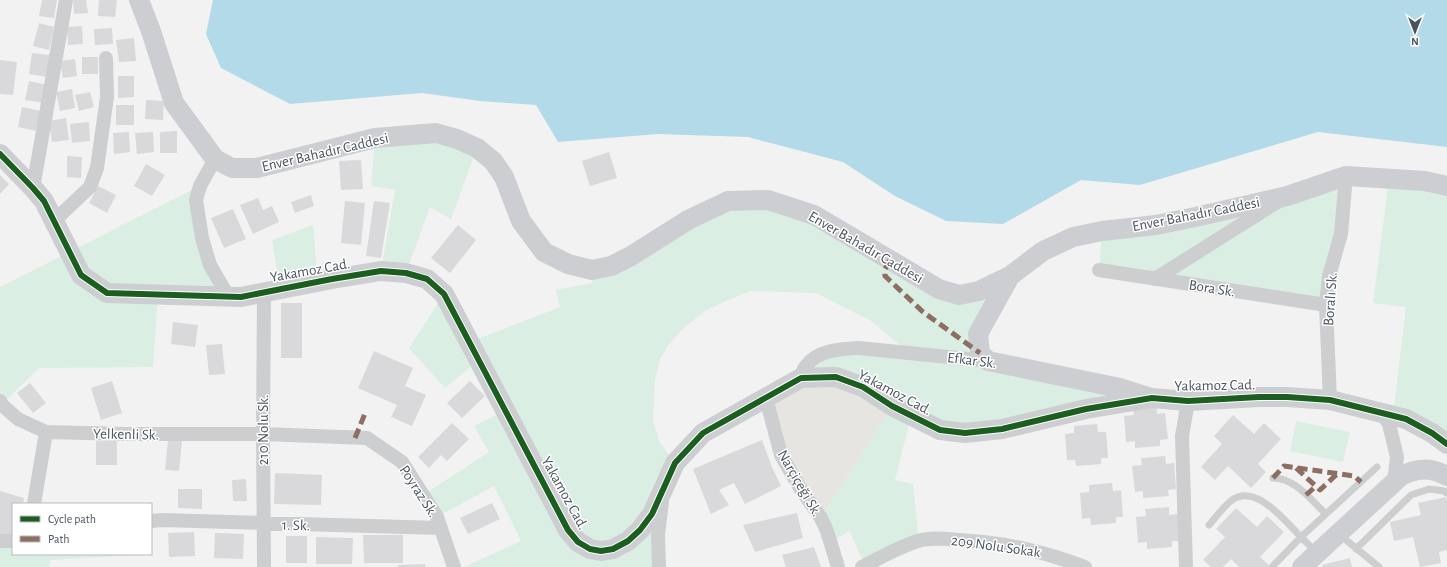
<svg xmlns="http://www.w3.org/2000/svg" width="1447" height="567" viewBox="0 0 1447 567" font-family="'Alegreya Sans',sans-serif">
<rect width="100%" height="100%" fill="#f3f2f2"/>
<path fill="#e6e5e1" d="M 836,377 L 892,406 L 821,518 L 800,488 L 766,398 Z"/>
<path fill="#daeee3" d="M 411,134 L 477,148 L 451,219 L 430,207 L 406,273 L 381,271 L 395,190 L 371,186 L 375,138 Z
M 1346,176 L 1326,305 L 1099,270 L 1102,231 Z
M 1389,179 L 1447,186 L 1447,444 L 1393,416 L 1406,307 L 1373,303 Z
M 200,186 L 202,238 L 228,296 L 158,295 L 153,367 L 39,368 L 0,406 L 0,287 Z
M 768,200 L 939,289 L 1010,276 L 980,353 L 1152,398 L 1002,429 L 911,416 L 895,480 L 913,484 L 919,541 L 864,564 L 850,531 L 830,542 L 821,518 L 892,406 L 863,387 L 801,378 L 818,356 L 910,353 L 871,321 L 816,293 L 751,291 L 728,300 L 705,311 L 686,326 L 668,345 L 660,360 L 655,380 L 653,420 L 659,441 L 675,463 L 663,487 L 659,567 L 464,567 L 521,541 L 494,486 L 437,517 L 423,495 L 489,452 L 474,426 L 505,411 L 479,360 L 445,388 L 409,348 L 444,294 L 470,342 L 560,307 L 556,290 L 592,283 L 592,270 L 688,220 Z
M 313,225 L 318,282 L 280,289 L 272,240 Z
M 1296,421 L 1350,432 L 1343,462 L 1290,451 Z
M 0,541 L 13,541 L 13,554 L 136,555 L 50,560 L 49,567 L 0,567 Z"/>
<path fill="#b3dae8" d="M 213,0 L 1447,0 L 1447,147 L 1318,132 L 1140,185 L 1081,180 L 1003,224 L 946,221 L 895,196 L 843,162 L 748,137 L 658,134 L 558,142 L 536,105 L 480,101 L 422,93 L 290,104 L 221,68 L 206,34 Z"/>
<path fill="#d9d9db" d="M 42,0 L 57,0 L 54,18 L 39,16 Z
M 73,0 L 86,0 L 88,13 L 74,14 Z
M 99,0 L 117,0 L 115,17 L 98,16 Z
M 39,23 L 54,27 L 49,50 L 33,46 Z
M 82,26 L 83,44 L 68,45 L 67,27 Z
M 112,28 L 113,44 L 95,45 L 94,29 Z
M 134,38 L 136,61 L 119,62 L 116,40 Z
M 32,53 L 50,55 L 47,77 L 29,74 Z
M 82,57 L 98,57 L 98,74 L 82,74 Z
M 75,59 L 77,76 L 63,78 L 60,61 Z
M 0,60 L 17,62 L 13,95 L 0,94 Z
M 118,76 L 134,76 L 134,97 L 118,98 Z
M 29,81 L 47,85 L 44,103 L 25,100 Z
M 72,89 L 75,108 L 60,111 L 56,92 Z
M 90,92 L 94,107 L 79,111 L 75,95 Z
M 146,100 L 164,101 L 163,120 L 145,119 Z
M 116,105 L 134,105 L 134,125 L 116,125 Z
M 22,107 L 41,111 L 36,131 L 18,127 Z
M 66,118 L 69,140 L 52,142 L 49,121 Z
M 89,122 L 90,141 L 72,143 L 70,124 Z
M 177,131 L 177,153 L 160,153 L 160,132 Z
M 129,132 L 130,152 L 114,154 L 113,133 Z
M 153,132 L 154,152 L 137,154 L 135,133 Z
M 609,152 L 617,178 L 590,186 L 582,161 Z
M 67,156 L 82,157 L 81,178 L 67,177 Z
M 361,160 L 363,189 L 341,190 L 339,161 Z
M 146,164 L 165,175 L 152,196 L 134,186 Z
M 0,175 L 9,184 L 0,194 Z
M 98,186 L 116,195 L 107,213 L 89,203 Z
M 311,195 L 314,206 L 295,213 L 291,202 Z
M 258,198 L 263,210 L 272,206 L 279,222 L 253,234 L 240,205 Z
M 345,201 L 365,203 L 361,245 L 341,243 Z
M 374,201 L 390,203 L 381,258 L 366,256 Z
M 233,209 L 246,239 L 224,248 L 211,218 Z
M 458,225 L 476,240 L 450,273 L 431,258 Z
M 281,303 L 302,303 L 302,358 L 281,358 Z
M 173,322 L 198,325 L 195,347 L 171,344 Z
M 222,344 L 225,374 L 209,375 L 206,345 Z
M 374,351 L 413,368 L 405,386 L 426,395 L 412,426 L 391,417 L 397,405 L 358,388 Z
M 112,381 L 122,413 L 101,420 L 91,388 Z
M 470,381 L 485,396 L 462,418 L 447,403 Z
M 30,383 L 46,403 L 33,413 L 17,393 Z
M 1157,406 L 1157,414 L 1165,413 L 1168,439 L 1160,440 L 1160,446 L 1135,448 L 1135,441 L 1126,442 L 1124,416 L 1134,415 L 1133,408 Z
M 1233,415 L 1254,434 L 1264,423 L 1281,439 L 1258,464 L 1266,472 L 1251,488 L 1228,466 L 1215,480 L 1201,467 L 1222,444 L 1214,436 Z
M 452,423 L 469,439 L 447,461 L 441,455 L 429,468 L 418,457 Z
M 1097,424 L 1098,432 L 1106,432 L 1108,458 L 1101,458 L 1101,464 L 1076,466 L 1075,460 L 1067,460 L 1065,434 L 1074,433 L 1074,426 Z
M 168,440 L 182,441 L 179,471 L 165,470 Z
M 762,440 L 772,467 L 781,486 L 745,504 L 734,483 L 719,490 L 729,505 L 711,514 L 693,469 Z
M 96,441 L 117,441 L 117,465 L 96,465 Z
M 1165,456 L 1166,464 L 1174,463 L 1176,489 L 1168,490 L 1169,496 L 1143,498 L 1143,491 L 1135,492 L 1132,466 L 1142,465 L 1141,458 Z
M 275,473 L 322,475 L 321,505 L 274,504 Z
M 246,479 L 247,501 L 233,501 L 232,480 Z
M 1112,483 L 1113,491 L 1121,490 L 1123,517 L 1116,517 L 1116,523 L 1091,525 L 1090,518 L 1082,519 L 1080,493 L 1089,492 L 1089,485 Z
M 178,489 L 202,489 L 202,509 L 178,508 Z
M 0,491 L 24,498 L 23,504 L 13,504 L 13,535 L 0,534 Z
M 1446,497 L 1447,502 L 1447,550 L 1439,552 L 1441,563 L 1420,567 L 1413,537 L 1394,541 L 1390,522 L 1421,515 L 1418,503 Z
M 492,503 L 500,519 L 468,534 L 460,518 Z
M 1169,507 L 1169,515 L 1178,514 L 1180,541 L 1172,541 L 1172,547 L 1147,549 L 1147,542 L 1138,543 L 1136,517 L 1146,516 L 1145,509 Z
M 1236,508 L 1257,527 L 1267,516 L 1284,532 L 1260,557 L 1269,565 L 1267,567 L 1239,567 L 1231,559 L 1223,567 L 1211,567 L 1203,560 L 1225,537 L 1216,529 Z
M 797,513 L 803,538 L 755,552 L 743,525 Z
M 194,532 L 195,556 L 169,557 L 168,533 Z
M 215,533 L 244,534 L 243,559 L 214,558 Z
M 363,535 L 403,535 L 403,563 L 364,563 Z
M 286,536 L 307,536 L 307,563 L 286,563 Z
M 316,537 L 353,538 L 352,564 L 316,564 Z
M 814,547 L 821,567 L 786,567 L 782,555 Z
M 1350,558 L 1352,567 L 1323,567 L 1322,565 Z
M 425,564 L 425,567 L 398,567 L 398,565 Z"/>
<g fill="none" stroke-linecap="round" stroke-linejoin="round">
<path stroke="#ccced0" stroke-width="7" d="M 1273,478 C 1295,478 1311,500 1326,514
M 1209,525 C 1216,517 1224,506 1232,500 C 1256,483 1286,522 1301,537 L 1272,567
M 1340,535 L 1379,567
M 1356,549 L 1411,495 L 1429,489 L 1444,491 L 1447,493
M 1317,553 L 1301,537 L 1377,467"/>
<path stroke="#ccced0" stroke-width="14" d="M 215,159 L 200,186 L 196,200 L 202,238 L 210,265 L 228,296
M 33,188 L 66,0
M 55,220 L 90,187 L 97,168 L 107,97 L 106,58
M 1099,270 L 1326,305
M 1155,279 L 1277,202
M 264,292 L 263,434 L 264,567
M 801,378 C 802,374 803,369 806,366 C 817,350 841,349 859,348 L 988,361
M 766,398 L 781,455 L 800,488 L 821,518 L 827,531 L 838,567
M 1330,400 L 1326,305 L 1329,276 L 1341,234 L 1346,176
M 0,401 L 2,405 L 18,419 L 46,432 L 126,434 L 263,434 L 367,438 L 402,462 L 437,517 L 454,567
M 1382,413 L 1389,424 L 1397,457 L 1394,483
M 34,504 L 46,432
M 151,521 L 162,520 L 441,528
M 0,541 L 13,541
M 659,567 L 658,535 L 662,502
M 862,567 C 880,558 898,547 918,541 C 931,537 947,539 960,540 C 1007,543 1042,551 1085,567
M 1186,567 L 1182,436 L 1188,401"/>
<path stroke="#cdced1" stroke-width="20" d="M 139,0 L 151,31 L 174,103 L 215,159 L 232,168 L 257,168 L 375,138 L 436,133 L 457,139 L 477,148 L 493,161 L 504,177 L 521,221 L 544,252 L 568,264 L 592,270 L 611,266 L 631,256 L 688,220 L 728,201 L 768,200 L 814,215 L 939,289 L 959,295 L 979,291 L 1010,276 L 1043,251 L 1073,237 L 1102,231 L 1156,225 L 1200,216 L 1287,196 L 1346,176 L 1425,181 L 1447,186
M 0,154 L 33,188 L 44,201 L 81,275 L 107,293 L 241,297 L 332,279 L 381,271 L 406,273 L 427,279 L 444,294 L 568,530 L 578,542 L 590,549 L 601,551 L 613,549 L 628,541 L 640,530 L 652,514 L 675,463 L 703,433 L 801,378 L 836,377 L 863,387 L 892,406 L 940,430 L 965,433 L 1002,429 L 1086,409 L 1152,398 L 1188,401 L 1259,397 L 1287,397 L 1330,400 L 1406,419 L 1432,433 L 1447,444
M 1010,276 L 978,334 L 980,353 L 988,361 L 1120,388 L 1148,397
M 1302,567 L 1401,476 C 1417,468 1430,467 1447,476"/>
<path stroke="#8d6e63" stroke-width="5" stroke-dasharray="10 5" stroke-linecap="butt" d="M 890,260 L 885,269 L 885,276 L 923,312 L 980,353
M 355,438 L 366,411
M 1296,468 L 1320,490 L 1337,474
M 1273,478 L 1284,466 L 1354,476 L 1361,482
M 1306,495 L 1316,486"/>
<defs>
<path id="cycleway" d="M 0,154 L 33,188 L 44,201 L 81,275 L 107,293 L 241,297 L 332,279 L 381,271 L 406,273 L 427,279 L 444,294 L 568,530 L 578,542 L 590,549 L 601,551 L 613,549 L 628,541 L 640,530 L 652,514 L 675,463 L 703,433 L 801,378 L 836,377 L 863,387 L 892,406 L 940,430 L 965,433 L 1002,429 L 1086,409 L 1152,398 L 1188,401 L 1259,397 L 1287,397 L 1330,400 L 1406,419 L 1432,433 L 1447,444"/>
</defs>
<use href="#cycleway" stroke="#fff" stroke-width="8"/>
<use href="#cycleway" stroke="#1b5e20" stroke-width="6"/>
</g>
<g text-anchor="middle" stroke-width="3" stroke-linejoin="round" paint-order="stroke">
<g font-size="15" fill="#4b535d" stroke="#fff">
<text transform="translate(325 152) rotate(-13)" y="5">Enver Bahadır Caddesi</text>
<text transform="translate(1196 214) rotate(-11)" y="5">Enver Bahadır Caddesi</text>
<text transform="translate(866 247) rotate(30)" y="5">Enver Bahadır Caddesi</text>
<text transform="translate(310 270) rotate(-10)" y="5">Yakamoz Cad.</text>
<text transform="translate(1212 288) rotate(9)" y="5">Bora Sk.</text>
<text transform="translate(1330 299) rotate(-86)" y="5">Boralı Sk.</text>
<text transform="translate(972 360) rotate(7)" y="5">Efkar Sk.</text>
<text transform="translate(1215 385) rotate(-1)" y="5">Yakamoz Cad.</text>
<text transform="translate(895 392) rotate(28)" y="5">Yakamoz Cad.</text>
<text transform="translate(263 430) rotate(-90)" y="5">210 Nolu Sk.</text>
<text transform="translate(126 434) rotate(1)" y="5">Yelkenli Sk.</text>
<text transform="translate(800 483) rotate(60)" y="5">Narçiçeği Sk.</text>
<text transform="translate(419 491) rotate(57)" y="5">Poyraz Sk.</text>
<text transform="translate(565 493) rotate(61)" y="5">Yakamoz Cad.</text>
<text transform="translate(296 525) rotate(1)" y="5">1. Sk.</text>
<text transform="translate(996 546) rotate(8)" y="5">209 Nolu Sokak</text>
</g>
</g>
<rect x="12" y="503" width="140" height="52" fill="#ffffff" stroke="#b7babe"/>
<rect x="20" y="516" width="20" height="6" fill="#1b5e20" stroke="#b7babe"/>
<text x="48" y="523" font-size="12" fill="#4b535d">Cycle path</text>
<rect x="20" y="536" width="20" height="6" fill="#8d6e63" stroke="#b7babe"/>
<text x="48" y="543" font-size="12" fill="#4b535d">Path</text>
<g transform="translate(1415 32) rotate(180)" stroke="#ffffff" stroke-width="3" paint-order="stroke">
<path d="M0-3L7 15L0 10L-7 15Z" fill="#4b535d"/>
<text y="-6" font-size="11" font-weight="bold" text-anchor="middle" fill="#4b535d">N</text>
</g>
</svg>
